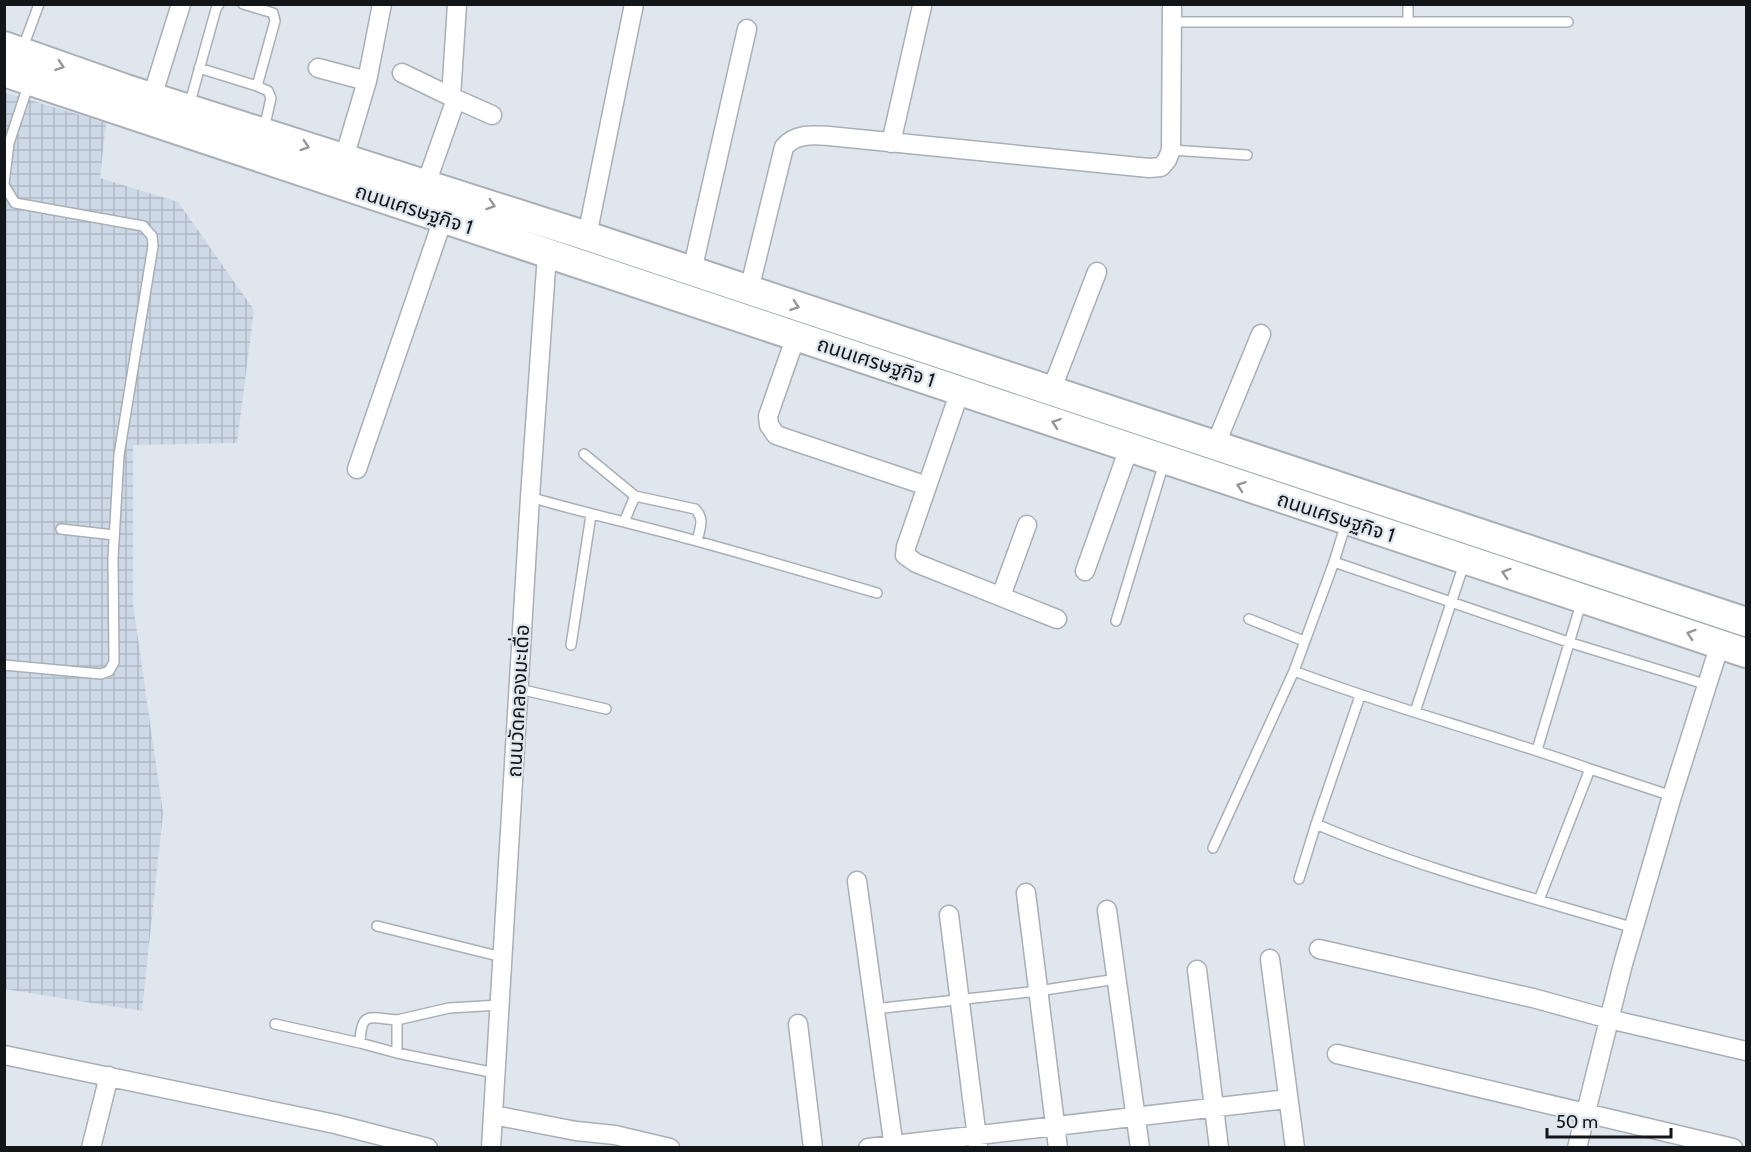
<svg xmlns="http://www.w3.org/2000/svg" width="1751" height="1152" viewBox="0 0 1751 1152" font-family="Cabin,'Noto Sans Thai',sans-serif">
<defs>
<pattern id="industrial-grid" width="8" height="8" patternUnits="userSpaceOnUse" patternTransform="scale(1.5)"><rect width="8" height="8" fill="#cdd9e6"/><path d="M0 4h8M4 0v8" fill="none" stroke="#afbac5"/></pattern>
</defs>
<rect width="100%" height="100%" fill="#dfe6ee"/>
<path fill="url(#industrial-grid)" d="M 4,92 L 106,123 L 100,178 L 178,202 L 254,310 L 237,443 L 133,445 L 133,604 L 163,813 L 142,1011 L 5,989 Z"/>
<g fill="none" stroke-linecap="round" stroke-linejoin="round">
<defs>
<path id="lane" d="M 243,4 L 273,13 L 275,21 L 257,86 L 268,91 L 271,98 L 264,129
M 1408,4 L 1408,22
M 1172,22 L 1568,22
M 22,50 L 39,4
M 199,68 L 257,86
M 189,106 L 216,9 L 219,4
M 1171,150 L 1247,155
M 4,184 L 9,143 L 29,83
M 4,185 L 15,203 L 143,226 L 152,236 L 153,246 L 119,455 L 113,558 L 114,662 L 109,671 L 101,674 L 4,665
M 584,454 L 635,496
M 530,497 C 584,513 639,525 693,540 C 755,557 816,575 877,593
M 624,522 L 635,496 L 695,509 C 705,519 700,528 697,541
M 1346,523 L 1334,562 L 1294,671 C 1391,708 1492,734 1590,769
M 61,529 L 114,535
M 1334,562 L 1568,642 L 1708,685
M 1249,619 L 1304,641
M 1116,621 L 1164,463
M 571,645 L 591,515
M 519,689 L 606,709
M 1360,696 L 1316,824 C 1418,868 1527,896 1634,928
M 1415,712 L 1464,564
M 1537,750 L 1582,600
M 1213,848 L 1294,671
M 1299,879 L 1316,824
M 1539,900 L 1590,769 L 1672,796
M 377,926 L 502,957
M 874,1009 L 1038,991 L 1117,979
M 275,1024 L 360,1043 L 397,1053 L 495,1073
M 360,1043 C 361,1010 370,1018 397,1020
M 397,1053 L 397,1020 L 449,1008 L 500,1005"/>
<path id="street" d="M 318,68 L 367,81
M 402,73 L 456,99 L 426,184
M 152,97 L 181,4
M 451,97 L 457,4
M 456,99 L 492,115
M 891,143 L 922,6
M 344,158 L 367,81 L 382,4
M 587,236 L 634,4
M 692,271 L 747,29
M 749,290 L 784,147 C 796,133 813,135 829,136 L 1149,168 L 1161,167 L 1167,160 L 1171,150 L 1172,4
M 796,336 L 768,416 L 769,425 L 776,435 L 927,486
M 960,391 L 906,547 L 905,555 L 916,563 L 1057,619
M 1051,391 L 1097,272
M 1215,446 L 1261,334
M 357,469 L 443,219
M 1085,571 L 1129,448
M 1001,596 L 1027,525
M 857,881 L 894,1148
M 1026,893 L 1058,1148
M 1107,910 L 1140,1148
M 949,915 L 978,1146
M 1319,949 L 1533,998 L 1609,1019 L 1746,1051
M 1270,959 L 1295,1148
M 1197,970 L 1219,1148
M 798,1024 L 813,1148
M 1337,1054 L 1733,1148
M 4,1055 L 335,1124 L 428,1148
M 493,1115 L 576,1131 L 615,1135 L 670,1148
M 91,1148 L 109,1076
M 491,1148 L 530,497 L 547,254
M 868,1148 L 1287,1099
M 1577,1148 L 1623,964 L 1672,796 L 1720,644"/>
<path id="primary" d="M 4,46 L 126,89 L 587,236 L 1746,622
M 4,72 L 1746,653"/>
</defs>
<use href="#lane" stroke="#a9afb6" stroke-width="12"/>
<use href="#street" stroke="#a9afb6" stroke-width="21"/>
<use href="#primary" stroke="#a9afb6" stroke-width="32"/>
<use href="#lane" stroke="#fff" stroke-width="9"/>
<use href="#street" stroke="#fff" stroke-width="18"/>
<use href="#primary" stroke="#fff" stroke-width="28"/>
</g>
<defs><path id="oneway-chevron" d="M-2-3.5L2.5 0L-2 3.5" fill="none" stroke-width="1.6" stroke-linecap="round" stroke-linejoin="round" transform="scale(1.5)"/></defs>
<g stroke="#959697">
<use href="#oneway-chevron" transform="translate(60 66) rotate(19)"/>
<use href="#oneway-chevron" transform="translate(305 146) rotate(18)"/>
<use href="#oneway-chevron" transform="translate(491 205) rotate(18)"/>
<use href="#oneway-chevron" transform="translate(795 306) rotate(19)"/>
<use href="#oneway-chevron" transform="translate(1056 423) rotate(-161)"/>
<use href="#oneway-chevron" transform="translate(1241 486) rotate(-161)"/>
<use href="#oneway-chevron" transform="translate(1506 573) rotate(-162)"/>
<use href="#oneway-chevron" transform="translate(1691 634) rotate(-162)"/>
</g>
<g text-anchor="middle" stroke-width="4.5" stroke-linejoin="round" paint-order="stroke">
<g font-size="20" fill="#131618" stroke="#dfe6ee">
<text transform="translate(414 209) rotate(18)" y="7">ถนนเศรษฐกิจ 1</text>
<text transform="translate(876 362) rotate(18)" y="7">ถนนเศรษฐกิจ 1</text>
<text transform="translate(1336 517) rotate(18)" y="7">ถนนเศรษฐกิจ 1</text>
<text transform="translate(518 701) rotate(-87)" y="7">ถนนวัดคลองมะเดื่อ</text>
</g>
</g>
<rect width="1751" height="1152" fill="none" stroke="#131618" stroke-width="12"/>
<path d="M1547 1128v9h124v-9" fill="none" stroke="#131618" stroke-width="3"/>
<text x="1556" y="1128" font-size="18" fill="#131618" stroke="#dfe6ee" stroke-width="4.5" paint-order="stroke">50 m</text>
</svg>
